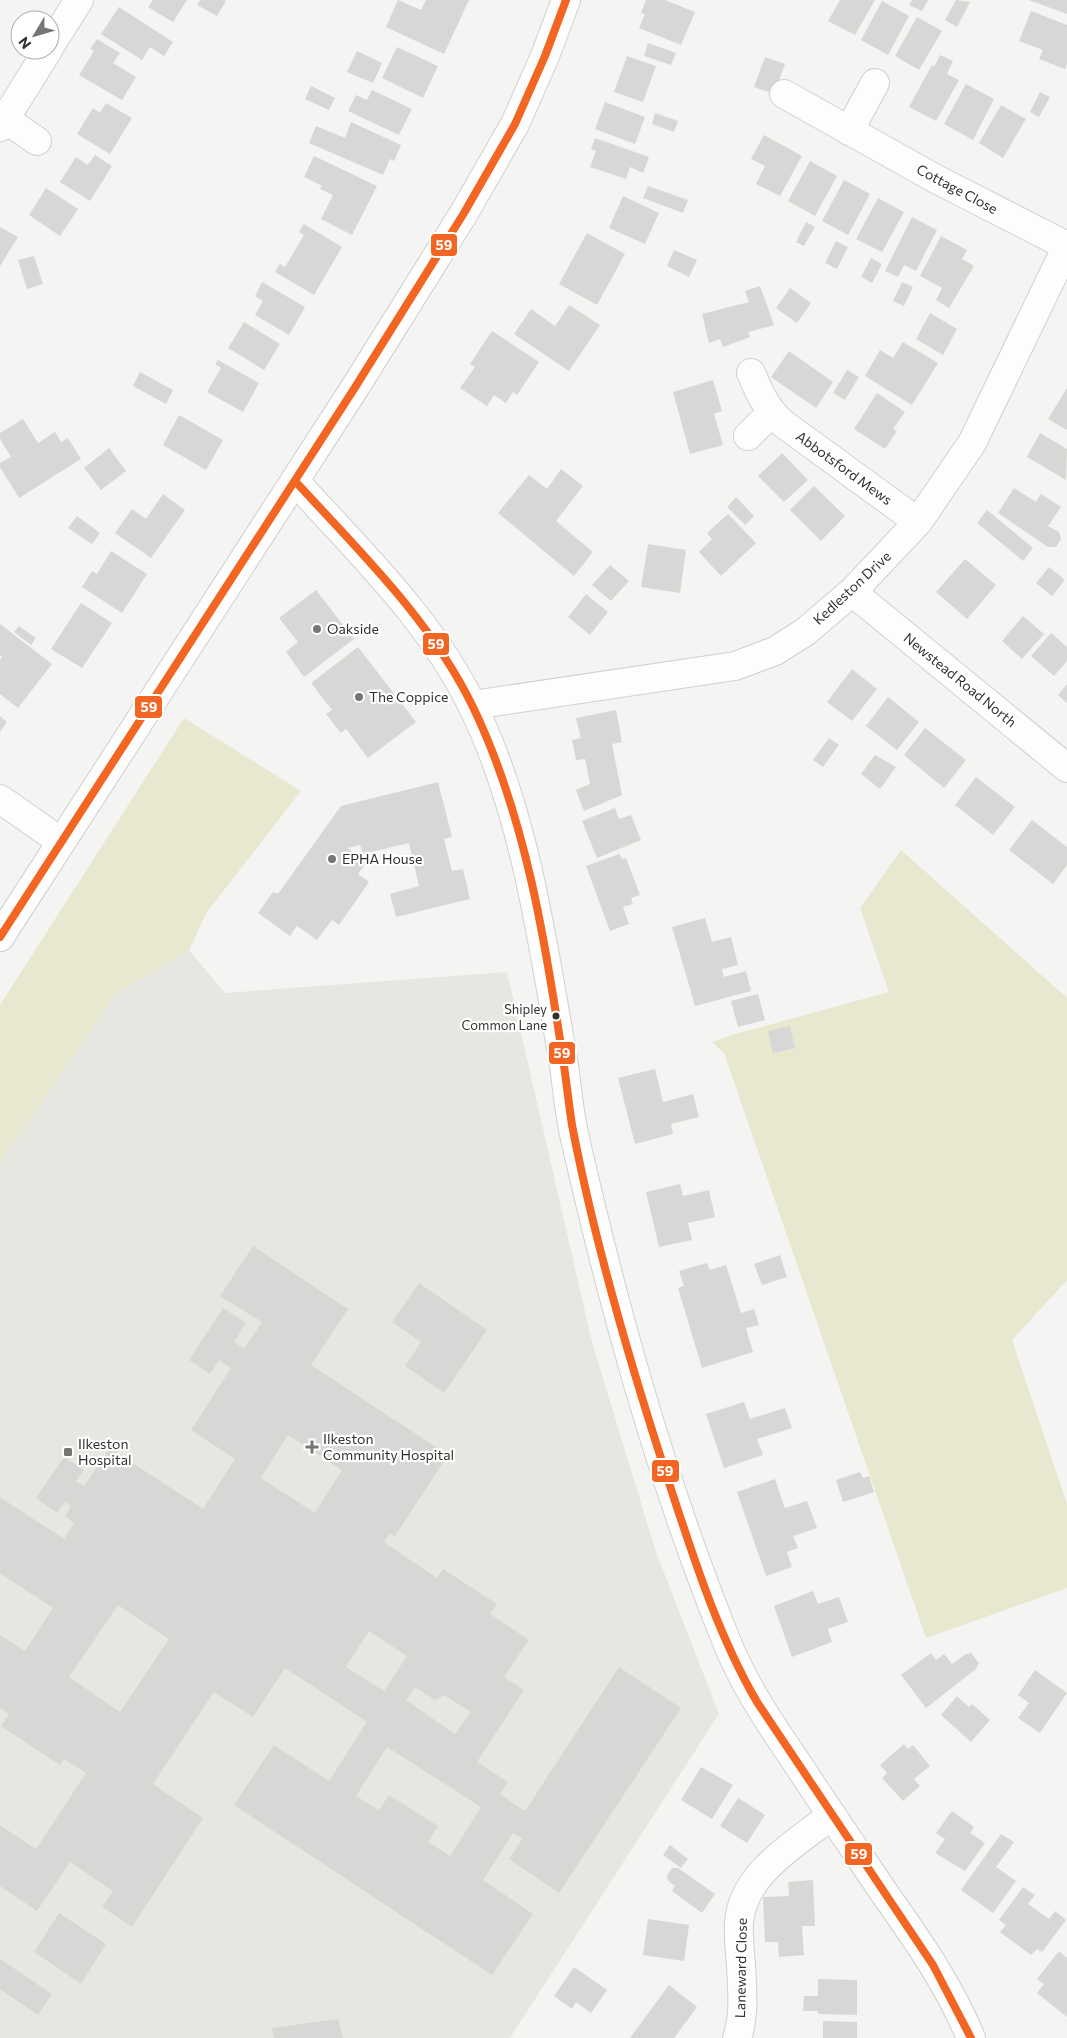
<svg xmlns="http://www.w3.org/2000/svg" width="1067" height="2038" viewBox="0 0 1067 2038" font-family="Commissioner,sans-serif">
<rect width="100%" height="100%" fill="#f4f4f2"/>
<path fill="#e7e7e1" d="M 189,950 L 225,993 L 507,972 L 592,1342 L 656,1552 L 719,1714 L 510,2038 L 0,2038 L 0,1163 L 115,995 Z"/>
<path fill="#e8e7cf" d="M 184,718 L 301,791 L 207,912 L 189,950 L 115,995 L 0,1163 L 0,1005 Z
M 901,850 L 1067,998 L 1067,1280 L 1012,1340 L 1067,1504 L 1067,1588 L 926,1638 L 724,1053 L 712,1042 L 732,1035 L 889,992 L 860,908 Z"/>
<path fill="#d7d7d5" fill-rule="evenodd" d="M 153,0 L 187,0 L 173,22 L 148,7 Z
M 200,0 L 224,0 L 226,1 L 217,16 L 197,5 Z
M 398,0 L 421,10 L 426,0 L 469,0 L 444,54 L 386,27 Z
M 646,0 L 665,0 L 695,12 L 681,45 L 639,28 L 645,14 L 641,13 Z
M 840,0 L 875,0 L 855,35 L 828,21 Z
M 912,0 L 928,0 L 922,11 L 909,5 Z
M 956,0 L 970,2 L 957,27 L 945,20 Z
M 1029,0 L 1067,0 L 1067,14 Z
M 882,1 L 909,16 L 888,55 L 861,40 Z
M 119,7 L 173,42 L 164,56 L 150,47 L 142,60 L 101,34 Z
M 1031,11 L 1067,25 L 1067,63 L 1065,69 L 1039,59 L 1043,50 L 1019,41 Z
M 917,17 L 942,31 L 919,70 L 895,56 Z
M 97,39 L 120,53 L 113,63 L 136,77 L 122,100 L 79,75 L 94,51 L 90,49 Z
M 648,43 L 676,53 L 671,65 L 644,56 Z
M 397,47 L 438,66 L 423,98 L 382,78 Z
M 357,51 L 382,63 L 373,83 L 347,72 Z
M 940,55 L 953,61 L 947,74 L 959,80 L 936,121 L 909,107 L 932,65 L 934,67 Z
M 627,56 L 656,66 L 643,102 L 614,92 Z
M 765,57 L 785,64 L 774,94 L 754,87 Z
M 966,84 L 994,99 L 973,140 L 944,124 Z
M 311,86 L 335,98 L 329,110 L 305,99 Z
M 372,90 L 412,109 L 399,135 L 348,111 L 356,95 L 367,100 Z
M 1040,92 L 1050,97 L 1039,117 L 1030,112 Z
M 605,102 L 645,117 L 635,144 L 595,129 Z
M 106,103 L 132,118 L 110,154 L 77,134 L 93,108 L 100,113 Z
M 1001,105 L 1026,119 L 1003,158 L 979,143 Z
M 655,113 L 678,121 L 674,132 L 652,124 Z
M 351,122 L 401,145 L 394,161 L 390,159 L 383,175 L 309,143 L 316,126 L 345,138 Z
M 764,135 L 802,156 L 780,196 L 756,184 L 765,166 L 751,159 Z
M 595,138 L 649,157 L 643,173 L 630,167 L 626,179 L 590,167 L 596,151 L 591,149 Z
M 95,155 L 112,166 L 90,201 L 60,182 L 76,157 L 88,165 Z
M 314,156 L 377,186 L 352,235 L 321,219 L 333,195 L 320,189 L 322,186 L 304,177 Z
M 810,161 L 837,176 L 815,216 L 788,201 Z
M 844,180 L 870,194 L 848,235 L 822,221 Z
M 648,186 L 688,200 L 683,213 L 643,198 Z
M 46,188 L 78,209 L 60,236 L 29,215 Z
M 623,196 L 659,213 L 645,244 L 609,228 Z
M 878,198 L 904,212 L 882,252 L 856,239 Z
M 912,217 L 937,230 L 916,271 L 904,265 L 898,277 L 885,271 Z
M 806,222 L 815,227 L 804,246 L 796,242 Z
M 304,224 L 342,247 L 314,295 L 275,272 L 280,264 L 285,267 L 304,235 L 299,232 Z
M 0,227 L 18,237 L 0,266 Z
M 587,233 L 625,254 L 597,305 L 559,284 Z
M 941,236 L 967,250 L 962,259 L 974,266 L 949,308 L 936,300 L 942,288 L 920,276 Z
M 836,241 L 848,247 L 837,269 L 825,263 Z
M 674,250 L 697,260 L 689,277 L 667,266 Z
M 34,256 L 43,284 L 27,289 L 18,260 Z
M 871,258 L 882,264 L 872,283 L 861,277 Z
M 262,282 L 305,307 L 289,335 L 255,315 L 263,301 L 255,296 Z
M 902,282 L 913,287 L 904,306 L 893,301 Z
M 760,286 L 774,325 L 748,332 L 750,337 L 723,347 L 720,339 L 709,343 L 702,314 L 749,302 L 745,291 Z
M 790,288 L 811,303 L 797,323 L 776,308 Z
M 569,305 L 600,325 L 569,371 L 514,334 L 531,309 L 555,326 Z
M 930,313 L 957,329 L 943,355 L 916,339 Z
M 244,322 L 280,344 L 264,370 L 228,348 Z
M 492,331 L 539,362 L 517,395 L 513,392 L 506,403 L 494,395 L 487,406 L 460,388 L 475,367 L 470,364 Z
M 903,342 L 938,363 L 912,405 L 865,376 L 880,350 L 893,358 Z
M 789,351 L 833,382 L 816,408 L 771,377 Z
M 218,360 L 259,383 L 243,412 L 207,392 L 221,368 L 215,364 Z
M 847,370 L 859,377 L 845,400 L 833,393 Z
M 140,372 L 173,390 L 166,404 L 133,386 Z
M 713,380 L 722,411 L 714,414 L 723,445 L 690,454 L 673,392 Z
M 1067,388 L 1067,430 L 1048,419 Z
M 877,393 L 905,412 L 893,429 L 897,431 L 885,449 L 854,429 Z
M 179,415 L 223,440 L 206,470 L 163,445 Z
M 23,419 L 38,443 L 55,432 L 61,442 L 68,438 L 81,459 L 19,498 L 0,467 L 0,463 L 11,457 L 0,439 L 0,433 Z
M 1040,433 L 1067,449 L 1066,480 L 1027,457 Z
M 109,448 L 126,471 L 101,490 L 84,468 Z
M 782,453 L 808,480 L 784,502 L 758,476 Z
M 561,469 L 583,486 L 556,521 L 593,552 L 574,576 L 498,513 L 529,475 L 547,489 Z
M 814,486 L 845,516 L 821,541 L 790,510 Z
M 1014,488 L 1036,502 L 1041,494 L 1061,507 L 1048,526 L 1059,532 L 1061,539 L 1056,547 L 1048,547 L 998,513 Z
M 163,494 L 185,510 L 151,558 L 115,533 L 132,509 L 146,519 Z
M 736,497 L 754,516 L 745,525 L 727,507 Z
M 987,510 L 1033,548 L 1023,561 L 977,523 Z
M 728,514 L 756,543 L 721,576 L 699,552 L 712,539 L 707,533 Z
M 77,516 L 100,533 L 92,544 L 68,528 Z
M 648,544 L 686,550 L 680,593 L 641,587 Z
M 111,551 L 147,574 L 122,613 L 82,587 L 92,571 L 97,574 Z
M 965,559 L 996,585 L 967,619 L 936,592 Z
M 610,565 L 629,581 L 611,601 L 592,585 Z
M 1049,567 L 1065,580 L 1052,596 L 1036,583 Z
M 316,590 L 354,639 L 304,677 L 286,652 L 298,642 L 279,618 Z
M 586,594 L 608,612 L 590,635 L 568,617 Z
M 81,603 L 112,623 L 82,668 L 51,649 Z
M 1023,616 L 1044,634 L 1022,659 L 1002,641 Z
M 0,624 L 52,664 L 18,708 L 0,694 L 0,660 L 2,657 L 0,655 Z
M 19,626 L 36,638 L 31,645 L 14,632 Z
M 1051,633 L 1067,647 L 1067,661 L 1054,676 L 1031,656 Z
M 358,647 L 416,722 L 368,758 L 346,729 L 341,733 L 326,714 L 332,710 L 311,683 Z
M 852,669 L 877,689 L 852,721 L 827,702 Z
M 1067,684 L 1067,703 L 1058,695 Z
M 888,697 L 919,722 L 897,750 L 866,726 Z
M 616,710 L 622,742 L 612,744 L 622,795 L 584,811 L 576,790 L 590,784 L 585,759 L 576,760 L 572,740 L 581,738 L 576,718 Z
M 0,716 L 7,722 L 0,732 Z
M 925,728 L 966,760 L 944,788 L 904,755 Z
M 829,738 L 839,745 L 823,767 L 813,760 Z
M 875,755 L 896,767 L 880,789 L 861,774 Z
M 976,777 L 1015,807 L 993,835 L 955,805 Z
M 438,782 L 452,837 L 444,839 L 452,871 L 463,869 L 470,899 L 396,917 L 390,894 L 419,886 L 409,843 L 363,854 L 360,845 L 348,848 L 366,863 L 358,874 L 369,882 L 339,925 L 332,920 L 317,940 L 297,926 L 290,936 L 258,913 L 273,892 L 278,894 L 341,806 Z
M 615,808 L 619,819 L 631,815 L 641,840 L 597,858 L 582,821 Z
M 1032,820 L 1067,847 L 1067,865 L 1053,884 L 1009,850 Z
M 619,854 L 622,859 L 626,858 L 640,895 L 631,898 L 633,904 L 623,907 L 629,924 L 610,931 L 586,866 Z
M 705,918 L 712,942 L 731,937 L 738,965 L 722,969 L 724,977 L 746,971 L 751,991 L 695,1006 L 672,927 Z
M 758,994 L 765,1020 L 738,1027 L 731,1001 Z
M 790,1026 L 795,1048 L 773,1053 L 768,1031 Z
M 655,1069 L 663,1102 L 693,1094 L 699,1117 L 671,1124 L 673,1134 L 635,1144 L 618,1078 Z
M 680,1184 L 683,1196 L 709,1190 L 715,1217 L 688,1223 L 692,1240 L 659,1247 L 646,1192 Z
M 253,1246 L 348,1309 L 311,1365 L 448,1455 L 395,1536 L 390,1533 L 384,1542 L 437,1578 L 443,1569 L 497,1604 L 490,1614 L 529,1640 L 504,1677 L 524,1690 L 477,1762 L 508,1782 L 500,1794 L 525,1811 L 619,1667 L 681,1708 L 559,1893 L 509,1859 L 522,1839 L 513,1833 L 483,1880 L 533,1914 L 492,1975 L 234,1805 L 274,1745 L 329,1781 L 367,1722 L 285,1668 L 253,1717 L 214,1692 L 153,1784 L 203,1818 L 132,1927 L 102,1907 L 113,1891 L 70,1862 L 37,1911 L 0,1886 L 0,1825 L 36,1849 L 86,1773 L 64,1759 L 60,1765 L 1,1726 L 9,1714 L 0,1708 L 0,1635 L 25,1651 L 53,1608 L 0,1573 L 0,1497 L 64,1539 L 74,1523 L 65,1516 L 71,1506 L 65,1502 L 57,1513 L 36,1498 L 64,1457 L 84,1470 L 76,1481 L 84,1486 L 110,1448 L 203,1509 L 235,1459 L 191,1430 L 231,1368 L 219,1360 L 210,1374 L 189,1360 L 223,1308 L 246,1323 L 234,1342 L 244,1349 L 262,1322 L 220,1296 ZM 288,1435 L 342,1470 L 315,1513 L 261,1478 ZM 118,1605 L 169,1639 L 120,1712 L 69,1677 ZM 369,1631 L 407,1656 L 384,1691 L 346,1667 ZM 415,1687 L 435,1700 L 444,1695 L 471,1712 L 455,1734 L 406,1700 ZM 387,1747 L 481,1807 L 450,1856 L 428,1842 L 438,1826 L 389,1795 L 379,1810 L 356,1796 Z
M 780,1255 L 787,1277 L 762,1285 L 754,1264 Z
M 707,1263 L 710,1270 L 726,1265 L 741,1313 L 754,1309 L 759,1325 L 746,1328 L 753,1352 L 702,1368 L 678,1288 L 684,1286 L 679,1271 Z
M 419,1283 L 487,1330 L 444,1393 L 405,1366 L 421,1342 L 392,1322 Z
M 744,1402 L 750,1419 L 785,1408 L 792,1428 L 757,1439 L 763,1455 L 724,1468 L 706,1414 Z
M 860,1472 L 863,1478 L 869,1476 L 874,1492 L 843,1502 L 836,1480 Z
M 775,1479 L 785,1508 L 807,1501 L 817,1528 L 793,1536 L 798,1548 L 787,1552 L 792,1567 L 766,1576 L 737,1492 Z
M 813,1591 L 818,1604 L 839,1597 L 848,1622 L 828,1629 L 832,1642 L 792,1657 L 774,1606 Z
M 931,1653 L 936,1660 L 944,1654 L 952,1664 L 966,1654 L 971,1653 L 979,1663 L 976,1669 L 926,1708 L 901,1675 Z
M 1035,1670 L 1067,1693 L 1040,1733 L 1018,1718 L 1029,1703 L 1018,1695 Z
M 957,1696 L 969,1707 L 972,1704 L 990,1720 L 971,1742 L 941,1715 Z
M 904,1744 L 908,1749 L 913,1745 L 930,1766 L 914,1779 L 920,1786 L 903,1801 L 882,1778 L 887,1773 L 880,1765 Z
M 701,1767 L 733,1785 L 712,1819 L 681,1800 Z
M 738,1798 L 765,1815 L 747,1843 L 720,1826 Z
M 952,1811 L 974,1827 L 970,1833 L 985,1843 L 965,1871 L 935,1853 L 945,1839 L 936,1833 Z
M 1001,1834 L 1014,1842 L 996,1867 L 1016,1881 L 993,1913 L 961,1890 Z
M 670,1845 L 688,1859 L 681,1868 L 663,1855 Z
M 672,1868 L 678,1868 L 715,1894 L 702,1913 L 672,1891 L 675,1886 L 668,1881 L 667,1875 Z
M 813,1880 L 815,1926 L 802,1926 L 804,1955 L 779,1957 L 778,1942 L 765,1942 L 763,1897 L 789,1896 L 788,1882 Z
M 1023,1887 L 1035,1895 L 1028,1904 L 1049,1919 L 1055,1911 L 1066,1920 L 1042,1952 L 1037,1949 L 1031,1955 L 1000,1932 L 1006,1925 L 999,1920 Z
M 59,1913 L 106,1944 L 81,1984 L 34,1952 Z
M 648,1919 L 689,1925 L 684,1961 L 643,1955 Z
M 1059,1951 L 1067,1958 L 1067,2017 L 1037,1993 L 1044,1984 L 1037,1979 Z
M 0,1959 L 52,1994 L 38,2015 L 0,1989 Z
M 574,1967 L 607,1990 L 591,2013 L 576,2002 L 572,2009 L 554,1996 Z
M 818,1979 L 857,1980 L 857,2015 L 818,2014 L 818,2011 L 803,2011 L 804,1996 L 818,1996 Z
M 669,1985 L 697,2007 L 674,2038 L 630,2038 Z
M 338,2019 L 343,2038 L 274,2038 L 272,2028 Z
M 823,2021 L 857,2022 L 857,2038 L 823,2038 Z"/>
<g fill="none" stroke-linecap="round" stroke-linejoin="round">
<defs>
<path id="minor" d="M 50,46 L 79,0
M 784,94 L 936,179 L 1067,246
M 5,119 L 37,141
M 0,127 L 48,50
M 849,131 L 875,83
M 751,373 C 759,392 766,408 781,422 L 918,522
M 748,436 L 771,413
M 295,481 C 358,551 430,619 472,705 C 526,814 543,946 564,1065 C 567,1088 569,1111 574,1134 C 613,1306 660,1476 726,1640 C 743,1683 769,1722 795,1760 C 825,1806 856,1851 887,1897 C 919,1942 950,1987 971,2038
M 852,592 L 1067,768
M 473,705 L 735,666 L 775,651 L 805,632 L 852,592 L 918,522 L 972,443 L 1067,246
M 0,799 L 60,841
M 737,2038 C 745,2015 742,1989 741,1965 C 740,1951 738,1937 739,1923 C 742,1873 797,1843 832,1815"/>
<path id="major" d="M 0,937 L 354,389 L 464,213 L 515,124 L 545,56 L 566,0"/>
</defs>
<use href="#minor" stroke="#d0d0ce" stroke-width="30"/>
<use href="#major" stroke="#d0d0ce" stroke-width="30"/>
<use href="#minor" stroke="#fdfdfd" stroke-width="28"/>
<use href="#major" stroke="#fdfdfd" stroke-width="28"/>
<defs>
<path id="bus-1" d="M 295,481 C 359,551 430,619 472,705 C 526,816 546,945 564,1066 C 567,1086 569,1106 572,1125 C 595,1245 632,1370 670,1486 C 694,1559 718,1635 757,1702 L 933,1965 L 971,2038
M 0,937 L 354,389 L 464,213 L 515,124 L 545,56 L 566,0"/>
</defs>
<use href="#bus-1" stroke="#fffffe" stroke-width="11"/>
<use href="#bus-1" stroke="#f26522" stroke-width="8"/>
</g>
<g fill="#757574" stroke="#fffffe" stroke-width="2">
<circle cx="317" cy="629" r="5"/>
<circle cx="359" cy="697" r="5"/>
<circle cx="332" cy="859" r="5"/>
<path d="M309.5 1439.5h5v5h5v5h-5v5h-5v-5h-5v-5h5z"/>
<rect x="63" y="1447" width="10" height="10" rx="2.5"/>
</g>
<circle fill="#313130" stroke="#fffffe" stroke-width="2" cx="556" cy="1016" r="4.5"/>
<g text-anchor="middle" stroke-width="4.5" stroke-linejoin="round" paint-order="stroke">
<g font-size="13" fill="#313130" stroke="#fffffe" text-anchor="end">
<text x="547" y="1014">Shipley<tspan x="547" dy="16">Common Lane</tspan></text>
</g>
<g font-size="14" fill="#313130" stroke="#fffffe">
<text transform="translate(957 189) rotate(28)" y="5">Cottage Close</text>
<text transform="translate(844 468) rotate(36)" y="5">Abbotsford Mews</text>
<text transform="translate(852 588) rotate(-43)" y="5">Kedleston Drive</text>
<text transform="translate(960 680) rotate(39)" y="5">Newstead Road North</text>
<text transform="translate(741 1968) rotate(-89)" y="5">Laneward Close</text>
</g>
<g font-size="14" fill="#313130" stroke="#fffffe" text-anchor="start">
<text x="327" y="634">Oakside</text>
<text x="369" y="702">The Coppice</text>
<text x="342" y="864">EPHA House</text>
<text x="323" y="1444">Ilkeston<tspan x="323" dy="16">Community Hospital</tspan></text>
<text x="78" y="1449">Ilkeston<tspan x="78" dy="16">Hospital</tspan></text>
</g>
</g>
<g stroke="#fffffe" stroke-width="2">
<rect x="430" y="233" width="28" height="24" rx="5" fill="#f26522"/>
<rect x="422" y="632" width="28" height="24" rx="5" fill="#f26522"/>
<rect x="134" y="695" width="29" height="24" rx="5" fill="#f26522"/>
<rect x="548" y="1041" width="28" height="24" rx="5" fill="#f26522"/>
<rect x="651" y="1459" width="29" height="24" rx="5" fill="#f26522"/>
<rect x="844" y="1842" width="29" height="24" rx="5" fill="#f26522"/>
</g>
<g font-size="14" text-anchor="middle" font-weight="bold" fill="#fff">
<text x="444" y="250">59</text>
<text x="436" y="649">59</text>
<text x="149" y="712">59</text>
<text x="562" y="1058">59</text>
<text x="665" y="1476">59</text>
<text x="859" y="1859">59</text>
</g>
<g transform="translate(35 35) rotate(232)"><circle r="24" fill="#fffffe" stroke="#adadac"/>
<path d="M0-4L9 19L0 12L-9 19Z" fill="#757574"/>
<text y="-8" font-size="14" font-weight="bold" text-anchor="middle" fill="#313130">N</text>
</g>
</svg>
